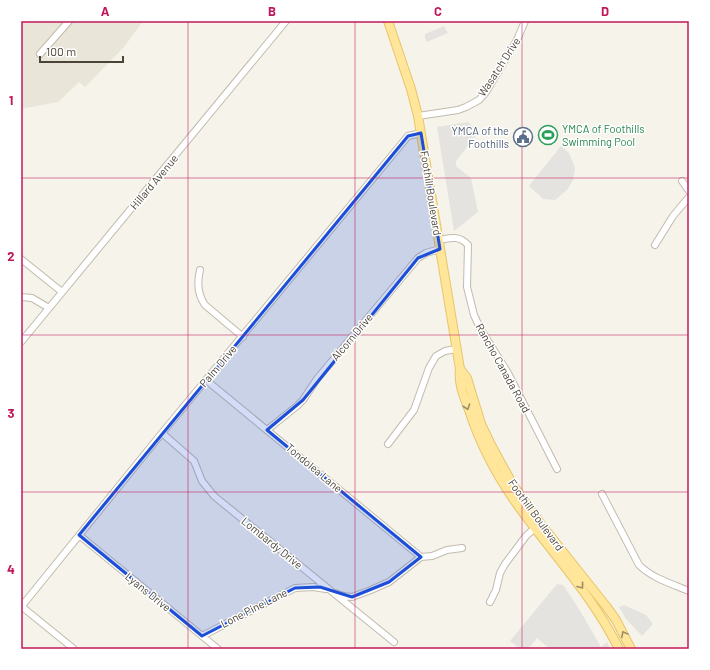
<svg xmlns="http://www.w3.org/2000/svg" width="710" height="670" viewBox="0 0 710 670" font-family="Barlow,sans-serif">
<rect width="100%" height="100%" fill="#f6f3eb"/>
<path fill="#eae5d9" d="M 21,21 L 143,21 L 124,47 L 85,87 L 79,82 L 58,102 L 21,109 Z"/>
<path fill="#e5e3df" d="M 444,26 L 448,33 L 427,42 L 425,38 L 425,34 Z
M 468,122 L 479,132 L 456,161 L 456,166 L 471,178 L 478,212 L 454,231 L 437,127 Z
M 561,146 L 569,153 L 574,165 L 575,169 L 573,180 L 567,190 L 555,200 L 543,199 L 529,186 Z
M 557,584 L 563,585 L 579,609 L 601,647 L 607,642 L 610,649 L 550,649 L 537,638 L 528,649 L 520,649 L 510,641 Z
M 624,605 L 646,615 L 653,624 L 642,636 L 626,619 L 619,607 Z"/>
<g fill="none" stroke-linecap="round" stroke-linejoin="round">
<defs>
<path id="minor" d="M 40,54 L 69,21
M 418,116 L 458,110 L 466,107 L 479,100 L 486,92 L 517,40 L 525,21
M 682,181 L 689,191
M 439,240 C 451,238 459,235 468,245 L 467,287 L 474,315 L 480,328 L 508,373 L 557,469
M 655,245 L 673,216 L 689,197
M 21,259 L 62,292
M 200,270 C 197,282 198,295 205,305 L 243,337
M 21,297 L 32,298 L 49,308
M 21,342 L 286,21
M 206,380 L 421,557
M 267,430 L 297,406 L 303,400 L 317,379 L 418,258 L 426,253 L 440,249
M 162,433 L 194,461 L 202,481 L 214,496 L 394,642
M 388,444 L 414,410 L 429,368 L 436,356 L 445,351 L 456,349
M 602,494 L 639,565 C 652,578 672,584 689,591
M 79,535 L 218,649
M 335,593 L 344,596 L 352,597 L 371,590 L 389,582 L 421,557 L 432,556 L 447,550 L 462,548
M 490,602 L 496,590 L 500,573 L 505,564 L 526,536 L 537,526
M 21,606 L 74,649
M 21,607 L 162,433 L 408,136 L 421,133
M 202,636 L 295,588 L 313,587 L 326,589"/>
<path id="major" d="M 388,21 L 411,89 L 418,116 L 460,369 C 458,383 464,397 469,410 C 480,444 498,478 519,507 C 553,554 593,596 619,649
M 460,369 L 467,378 L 481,424 L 491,445 L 513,485 L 540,523 L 606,606 L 616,620 L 631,649"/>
</defs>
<use href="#minor" stroke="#c2bbad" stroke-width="8"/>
<use href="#major" stroke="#e7c568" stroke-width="10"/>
<use href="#minor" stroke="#fff" stroke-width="6"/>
<use href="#major" stroke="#ffe69b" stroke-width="8"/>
</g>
<defs><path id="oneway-chevron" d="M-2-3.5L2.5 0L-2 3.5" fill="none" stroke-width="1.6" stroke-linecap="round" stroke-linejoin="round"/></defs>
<g stroke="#9c8d65">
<use href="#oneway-chevron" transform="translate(467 407) rotate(71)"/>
<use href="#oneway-chevron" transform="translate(581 586) rotate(53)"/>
<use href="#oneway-chevron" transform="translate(624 634) rotate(-118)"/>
</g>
<path fill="#1d4ed8" fill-opacity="0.2" stroke="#1d4ed8" stroke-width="3" stroke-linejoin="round" d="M 421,133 L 440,249 L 418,258 L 303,400 L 267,430 L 421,557 L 389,582 L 352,597 L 320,587 L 295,588 L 202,636 L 79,535 L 408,136 Z"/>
<path fill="none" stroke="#c2185b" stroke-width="1" stroke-opacity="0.55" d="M 188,21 L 188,649M 355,21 L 355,649M 522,21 L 522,649M 21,178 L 689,178M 21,335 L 689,335M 21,492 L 689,492"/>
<defs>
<symbol id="stadium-ring" viewBox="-11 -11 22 22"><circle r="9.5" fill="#fff" stroke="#2e9e5b" stroke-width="1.5"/><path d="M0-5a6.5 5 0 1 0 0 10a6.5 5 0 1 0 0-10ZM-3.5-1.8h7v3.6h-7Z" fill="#2e9e5b"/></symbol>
<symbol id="civic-ring" viewBox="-11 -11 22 22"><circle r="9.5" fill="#fff" stroke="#5c6f8a" stroke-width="1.5"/><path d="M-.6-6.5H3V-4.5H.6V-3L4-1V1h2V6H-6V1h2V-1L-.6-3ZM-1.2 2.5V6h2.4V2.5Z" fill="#5c6f8a"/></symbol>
</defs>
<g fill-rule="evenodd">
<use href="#stadium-ring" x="537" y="124" width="22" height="22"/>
<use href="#civic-ring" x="512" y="126" width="22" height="22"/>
</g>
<g text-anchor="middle" stroke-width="3" stroke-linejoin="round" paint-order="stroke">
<g font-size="11" fill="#4b4438" stroke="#fff">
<text transform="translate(499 67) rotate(-57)" y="4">Wasatch Drive</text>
<text transform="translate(154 182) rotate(-50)" y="4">Hillard Avenue</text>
<text transform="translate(431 193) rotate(81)" y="4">Foothill Boulevard</text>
<text transform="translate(352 337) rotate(-50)" y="4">Alcorn Drive</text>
<text transform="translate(218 366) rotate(-50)" y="4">Palm Drive</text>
<text transform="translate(503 368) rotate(61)" y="4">Rancho Canada Road</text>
<text transform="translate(314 468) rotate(40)" y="4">Tondolea Lane</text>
<text transform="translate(536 515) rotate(54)" y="4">Foothill Boulevard</text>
<text transform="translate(272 543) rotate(39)" y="4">Lombardy Drive</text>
<text transform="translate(148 592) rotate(39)" y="4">Lyans Drive</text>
<text transform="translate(254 608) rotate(-27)" y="4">Lone Pine Lane</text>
</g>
<g font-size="11" fill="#27864d" stroke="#fff" text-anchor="start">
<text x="562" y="133">YMCA of Foothills<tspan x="562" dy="13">Swimming Pool</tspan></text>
</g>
<g font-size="11" fill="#4e5e75" stroke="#fff" text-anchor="end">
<text x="509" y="135">YMCA of the<tspan x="509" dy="13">Foothills</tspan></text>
</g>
</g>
<rect width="710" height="670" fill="none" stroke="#ffffff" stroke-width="44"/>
<path d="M40 56v6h83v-6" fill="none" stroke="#4b4438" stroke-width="2"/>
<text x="46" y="56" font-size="12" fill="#4b4438" stroke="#ffffff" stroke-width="3" paint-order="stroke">100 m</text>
<rect x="22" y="22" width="666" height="626" fill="none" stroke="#c2185b" stroke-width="1.5"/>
<g font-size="13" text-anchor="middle" font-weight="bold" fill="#c2185b">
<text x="105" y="16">A</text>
<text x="272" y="16">B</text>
<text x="438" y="16">C</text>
<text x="605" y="16">D</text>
<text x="11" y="105">1</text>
<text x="11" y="261">2</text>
<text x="11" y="418">3</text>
<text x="11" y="574">4</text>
</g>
</svg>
